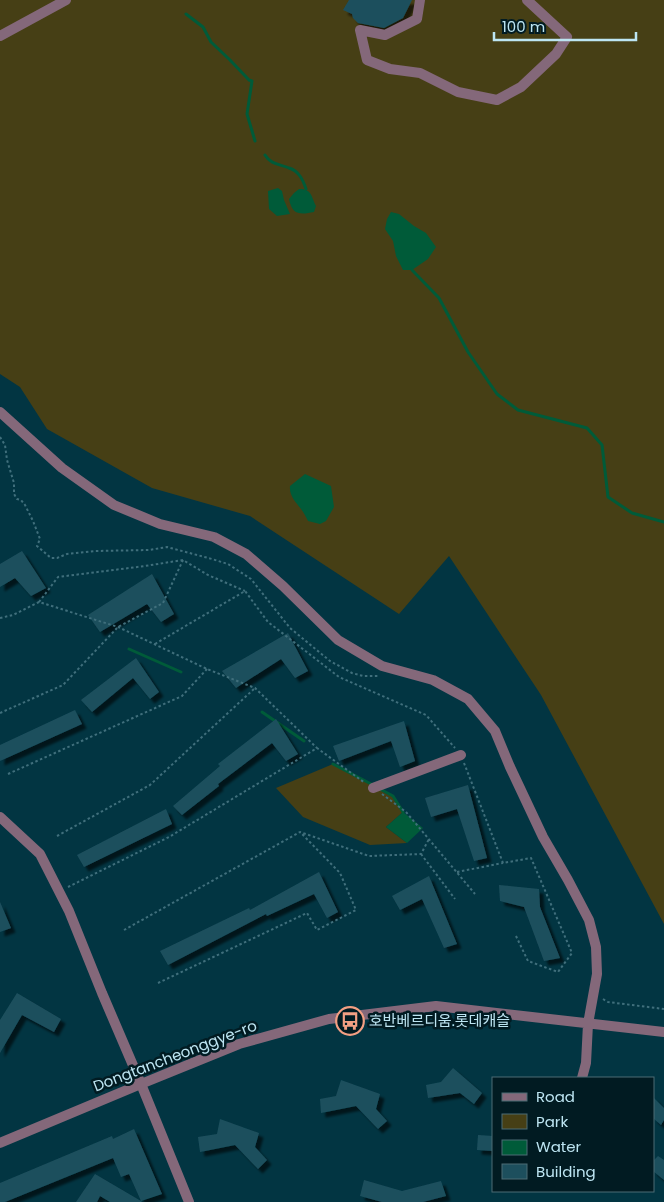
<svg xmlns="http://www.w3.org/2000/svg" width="664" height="1202" viewBox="0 0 664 1202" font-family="Poppins,'Noto Sans KR',sans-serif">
<defs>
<filter id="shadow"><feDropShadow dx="4.5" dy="4.5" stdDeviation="1" flood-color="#0009"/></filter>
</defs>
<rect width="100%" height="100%" fill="#023542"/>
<path fill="#463f15" d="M 0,0 L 664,0 L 664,924 L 541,695 L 449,556 L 399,614 L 250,516 L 152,488 L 47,429 L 20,387 L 0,374 Z
M 333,764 L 393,796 L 403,812 L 386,827 L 407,843 L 370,845 L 303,817 L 276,788 Z"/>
<path fill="#005b39" d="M 278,188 L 282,191 L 284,200 L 290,214 L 277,216 L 269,209 L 268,191 Z
M 299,189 C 312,189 311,196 316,206 L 314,212 C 300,215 292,215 289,199 L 294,193 Z
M 391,212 L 399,214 L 414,226 L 426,233 L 436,247 L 428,259 L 412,270 L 403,270 L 396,256 L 393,241 L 385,229 L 387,219 Z
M 305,474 L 331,486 L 334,507 L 326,521 L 320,524 L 308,521 C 306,517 304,513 301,509 C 296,502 289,496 290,486 Z
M 403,812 L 423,828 L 407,843 L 386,827 Z"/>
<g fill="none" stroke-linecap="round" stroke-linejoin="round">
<path stroke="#005b39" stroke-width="3" d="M 186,14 L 203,27 L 211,42 L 230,60 L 249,80 L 252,81 L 247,114 L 255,141
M 265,155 C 271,165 280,164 289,168 C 299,171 303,180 306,189
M 412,270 L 439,298 L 468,352 L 497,394 L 518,410 L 587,428 L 602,445 L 608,497 L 632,513 L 664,522
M 129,649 L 181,672
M 262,712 L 304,741
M 333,764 L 373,785
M 380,789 L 393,796 L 403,812"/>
</g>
<path fill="#1d4f5d" filter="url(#shadow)" d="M 349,0 L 412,0 L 403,18 L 384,28 L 358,23 L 353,18 L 352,14 L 343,10 Z
M 22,551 L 46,588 L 31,596 L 15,578 L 0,587 L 0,564 Z
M 152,574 L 174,614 L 161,622 L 147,604 L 100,632 L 88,615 Z
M 288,633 L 308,671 L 295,678 L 281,659 L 236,688 L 222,671 Z
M 136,658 L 159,692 L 150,699 L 133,678 L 92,712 L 81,700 Z
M 75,710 L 82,724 L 0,761 L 0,745 Z
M 276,719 L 298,754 L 286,761 L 272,743 L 218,784 L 219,786 L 182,815 L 173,806 L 220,766 L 218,764 Z
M 404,721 L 415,761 L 400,767 L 391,741 L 339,761 L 333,746 Z
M 468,785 L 487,858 L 474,861 L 457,809 L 431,817 L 425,798 Z
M 166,809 L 172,824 L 84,867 L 77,855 Z
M 319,872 L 338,912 L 327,918 L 314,894 L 267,916 L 266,914 L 168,965 L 160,951 L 249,908 L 250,910 Z
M 429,876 L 457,944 L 444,948 L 422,899 L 400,910 L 392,896 Z
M 499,885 L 539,889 L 540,907 L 560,958 L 544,961 L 524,907 L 500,901 Z
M 0,902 L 11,928 L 0,932 Z
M 17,993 L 61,1019 L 54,1032 L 22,1015 L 0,1053 L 0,1020 Z
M 453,1068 L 482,1093 L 474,1104 L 460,1093 L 428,1098 L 426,1085 L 441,1082 Z
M 341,1080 L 380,1094 L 376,1109 L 387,1121 L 378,1129 L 356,1106 L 321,1113 L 320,1099 L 336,1096 Z
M 653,1097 L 664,1108 L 664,1120 L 661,1125 L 653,1118 Z
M 220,1119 L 259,1133 L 255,1147 L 267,1160 L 258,1169 L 235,1145 L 200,1152 L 198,1137 L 217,1134 Z
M 134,1129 L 162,1194 L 141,1201 L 129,1174 L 121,1177 L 113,1158 L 5,1202 L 0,1202 L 0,1183 L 112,1136 L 113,1139 Z
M 478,1135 L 493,1136 L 493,1151 L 477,1150 Z
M 658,1156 L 664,1160 L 664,1180 L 653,1171 L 653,1161 Z
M 95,1174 L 141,1201 L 142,1202 L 110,1202 L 100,1196 L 97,1202 L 76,1202 Z
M 364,1180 L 402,1191 L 441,1181 L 446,1196 L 423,1202 L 382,1202 L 360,1196 Z"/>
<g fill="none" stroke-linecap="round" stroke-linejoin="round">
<path stroke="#406f7c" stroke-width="2" stroke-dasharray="2.5 2.5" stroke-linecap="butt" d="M 0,437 L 5,445 L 7,460 L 14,483 L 14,494 L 17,499 L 21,500 L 25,505 L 33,521 L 40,539 L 37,546 L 51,558 L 57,558 L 67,554 L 95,551 L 149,550 L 167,547 L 212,559 L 228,564 L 251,579 L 290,628 L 330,661 L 352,673 L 363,676 L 378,676
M 39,602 L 58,577 L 145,566 L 183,560 L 208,575 L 245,591
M 0,618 L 13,615 L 39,602 L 118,627 L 207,669 L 255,688 L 317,748
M 155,644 L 245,591 L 268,622 L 339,677 L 426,715 L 455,748
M 0,713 L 63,685 L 118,627 L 163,603 L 183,560
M 464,763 L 503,863 L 531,858 L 572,953 L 558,972 L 528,961 L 515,934
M 8,774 L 182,696 L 207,669
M 382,794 L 406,812 L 475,894
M 57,836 L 150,785 L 255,688
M 421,854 L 455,899
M 457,872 L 503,863
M 68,887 L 169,837 L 317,748 L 365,783
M 124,930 L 300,832 L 369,856 L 421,854 L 429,839
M 158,983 L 307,913 L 317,930 L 356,910 L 340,873 L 302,834
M 603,999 L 608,1002 L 664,1009"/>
<path stroke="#84687a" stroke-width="10" d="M 420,0 L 417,19 L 385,35 L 360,30 L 367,60 L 390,69 L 420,73 L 458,92 L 497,100 L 521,87 L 556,54 L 567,37 L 527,0
M 0,36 L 66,0
M 0,412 L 62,468 L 114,505 L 160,524 L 214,537 L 246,554 L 283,586 L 338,640 L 382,666 L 433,680 L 468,699 L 495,731 L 510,767 L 543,837 L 568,880 L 589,920 L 596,947 L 597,974 L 588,1024 L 586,1063 L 582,1078
M 373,788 L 461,755
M 0,817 L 40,854 L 69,911 L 102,993 L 141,1084 L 189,1202
M 0,1143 L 141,1084 L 239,1044 L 329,1019 L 436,1006 L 664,1032"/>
</g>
<defs>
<symbol id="bus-ring" viewBox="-11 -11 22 22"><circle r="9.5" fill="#011b22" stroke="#f39f83" stroke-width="1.5"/><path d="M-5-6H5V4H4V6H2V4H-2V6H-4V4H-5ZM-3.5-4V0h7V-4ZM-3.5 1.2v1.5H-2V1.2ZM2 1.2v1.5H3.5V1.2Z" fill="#f39f83"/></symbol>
</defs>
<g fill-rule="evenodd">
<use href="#bus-ring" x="334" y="1005" width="32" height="32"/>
</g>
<g text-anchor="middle" stroke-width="5" stroke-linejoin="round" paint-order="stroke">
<g font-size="15" fill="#bde5f2" stroke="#011b22" text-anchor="start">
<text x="369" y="1026">호반베르디움.롯데캐슬</text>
</g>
<g font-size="15" fill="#bde5f2" stroke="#011b22">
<text transform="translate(175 1056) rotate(-21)" y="5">Dongtancheonggye-ro</text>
</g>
</g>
<rect x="492" y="1077" width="162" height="115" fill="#011b22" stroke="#4c6c75"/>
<rect x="502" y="1093" width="25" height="8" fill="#84687a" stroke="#4c6c75"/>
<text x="536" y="1102" font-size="15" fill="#bde5f2">Road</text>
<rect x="502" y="1114" width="25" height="15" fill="#463f15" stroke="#4c6c75"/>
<text x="536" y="1127" font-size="15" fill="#bde5f2">Park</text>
<rect x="502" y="1140" width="25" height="15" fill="#005b39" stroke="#4c6c75"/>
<text x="536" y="1152" font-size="15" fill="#bde5f2">Water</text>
<rect x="502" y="1164" width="25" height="15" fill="#1d4f5d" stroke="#4c6c75"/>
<text x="536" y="1177" font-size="15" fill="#bde5f2">Building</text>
<path d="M494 32v8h142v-8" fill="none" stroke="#bde5f2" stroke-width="2.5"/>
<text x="502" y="32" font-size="15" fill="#bde5f2" stroke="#011b22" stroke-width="4" paint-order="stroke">100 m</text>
</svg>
